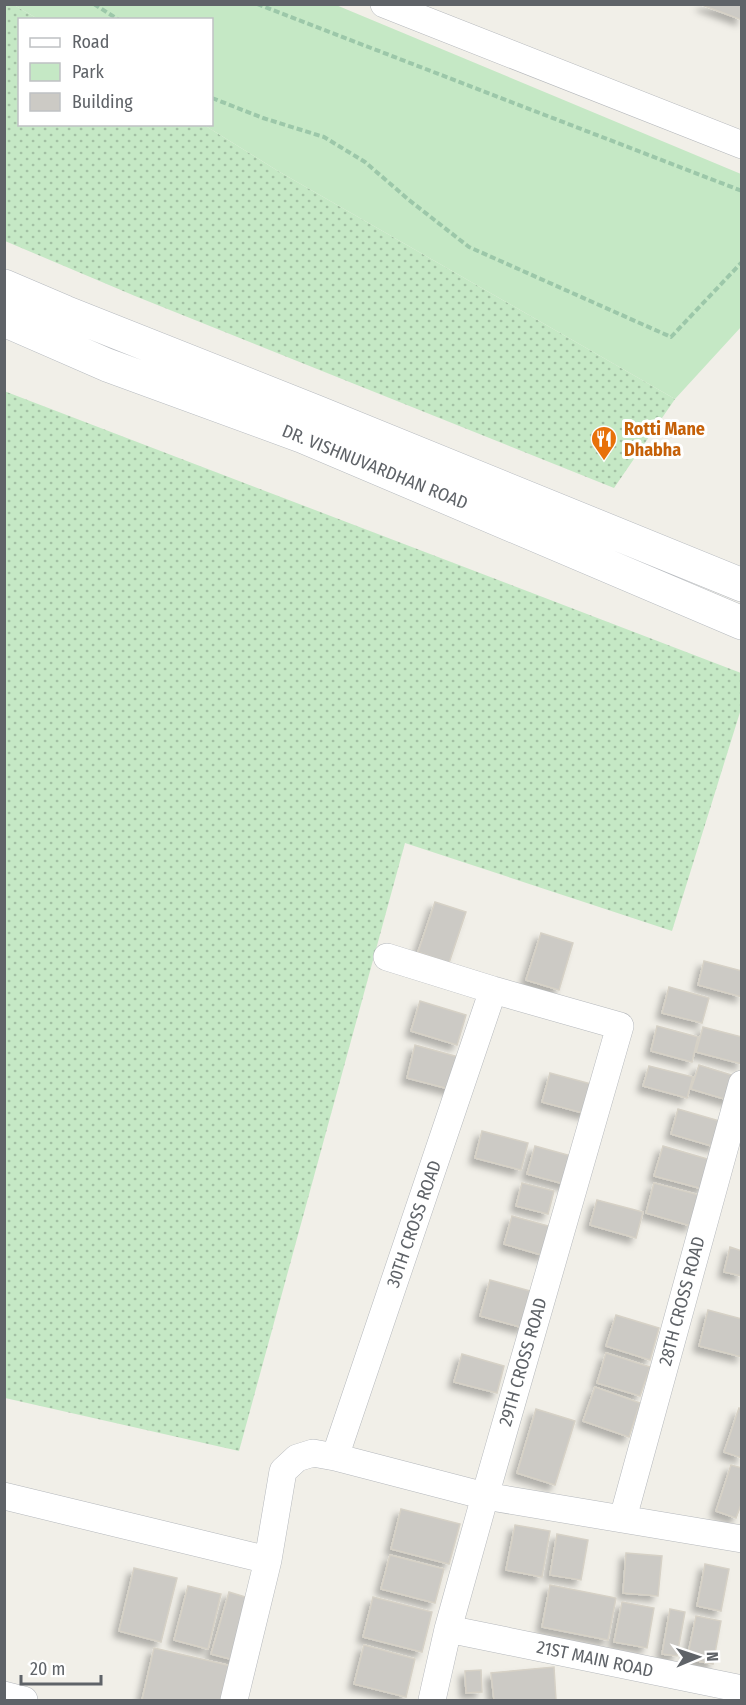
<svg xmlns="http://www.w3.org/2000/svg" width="746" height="1705" viewBox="0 0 746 1705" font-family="'Fira Sans Condensed',sans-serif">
<defs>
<pattern id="grass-dots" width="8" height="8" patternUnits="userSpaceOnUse" patternTransform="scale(1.5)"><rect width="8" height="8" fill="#c5e8c5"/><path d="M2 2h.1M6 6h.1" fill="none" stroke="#a3c0a4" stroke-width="1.8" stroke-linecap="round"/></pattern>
<filter id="shadow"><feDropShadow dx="-5.5" dy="5.5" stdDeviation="3" flood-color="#0004"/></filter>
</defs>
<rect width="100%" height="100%" fill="#f1efe8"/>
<path fill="url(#grass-dots)" d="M 4,5 L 14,5 L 38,19 L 20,20 L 20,124 L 204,125 L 278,171 L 675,399 L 614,488 L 135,296 L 5,241 Z
M 4,391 L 741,673 L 741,709 L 672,931 L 405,843 L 239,1451 L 5,1398 Z"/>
<path fill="#c5e8c5" d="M 14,5 L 336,5 L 741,174 L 741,327 L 675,399 L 278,171 L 204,125 L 212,124 L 212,20 L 38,19 Z"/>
<path fill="#cccac5" stroke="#d6d1c6" stroke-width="1.5" filter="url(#shadow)" d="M 742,4 L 742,20 L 702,5 L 702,4 Z
M 435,902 L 466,912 L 449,963 L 418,952 Z
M 541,933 L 573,943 L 559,990 L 526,980 Z
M 704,961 L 742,971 L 742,997 L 698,985 Z
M 669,987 L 709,998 L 702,1023 L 662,1013 Z
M 420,1001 L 466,1015 L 457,1045 L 411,1031 Z
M 657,1026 L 698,1037 L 692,1062 L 651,1051 Z
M 703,1027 L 742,1037 L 742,1064 L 696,1052 Z
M 415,1045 L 466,1059 L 457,1091 L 407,1078 Z
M 699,1065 L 738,1077 L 731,1101 L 691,1089 Z
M 649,1066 L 693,1077 L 687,1098 L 643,1086 Z
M 550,1073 L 595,1085 L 587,1114 L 542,1102 Z
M 678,1109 L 723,1122 L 715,1147 L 671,1134 Z
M 482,1131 L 528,1143 L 521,1170 L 475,1158 Z
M 535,1146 L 575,1157 L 568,1185 L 527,1174 Z
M 663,1146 L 711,1160 L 703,1189 L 654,1176 Z
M 522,1183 L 554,1191 L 548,1214 L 516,1206 Z
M 654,1183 L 699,1195 L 691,1226 L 646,1213 Z
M 597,1200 L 643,1212 L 636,1238 L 590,1225 Z
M 512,1216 L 552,1227 L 545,1256 L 504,1244 Z
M 730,1247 L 742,1251 L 742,1276 L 724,1272 Z
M 490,1280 L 534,1292 L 524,1328 L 480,1316 Z
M 708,1310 L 742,1319 L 742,1357 L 699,1346 Z
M 616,1315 L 659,1328 L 650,1360 L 606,1346 Z
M 606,1353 L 650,1367 L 640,1396 L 597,1383 Z
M 462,1354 L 504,1366 L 497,1393 L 454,1382 Z
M 595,1387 L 640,1403 L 629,1437 L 583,1421 Z
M 739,1408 L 742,1409 L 742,1458 L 724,1452 Z
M 536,1409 L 575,1421 L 555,1485 L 517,1473 Z
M 731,1465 L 742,1468 L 742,1502 L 736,1518 L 716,1511 Z
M 401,1509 L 460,1524 L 449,1564 L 391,1549 Z
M 515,1525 L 550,1531 L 542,1577 L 506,1570 Z
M 557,1534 L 588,1540 L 581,1580 L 550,1575 Z
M 626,1553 L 662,1556 L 658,1596 L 623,1593 Z
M 390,1555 L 444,1569 L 435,1603 L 381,1589 Z
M 705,1564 L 729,1569 L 721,1611 L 697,1606 Z
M 134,1568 L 177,1578 L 161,1642 L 119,1631 Z
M 550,1585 L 616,1598 L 608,1640 L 542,1627 Z
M 188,1586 L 221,1594 L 208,1649 L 174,1640 Z
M 229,1592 L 255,1600 L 238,1661 L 211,1654 Z
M 373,1597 L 432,1612 L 422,1652 L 363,1637 Z
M 622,1602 L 654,1608 L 647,1648 L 614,1642 Z
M 670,1609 L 685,1612 L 677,1656 L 662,1654 Z
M 696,1616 L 721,1621 L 713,1664 L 687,1659 Z
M 364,1645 L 415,1659 L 406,1697 L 354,1684 Z
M 154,1648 L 240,1668 L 232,1700 L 142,1700 Z
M 554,1667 L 556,1700 L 494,1700 L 491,1673 Z
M 481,1670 L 482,1692 L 466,1693 L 465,1671 Z"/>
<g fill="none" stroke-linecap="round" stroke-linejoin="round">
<defs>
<path id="minor" d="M 384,4 L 742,145
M 387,957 L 493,990 L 620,1026 L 485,1496 L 448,1629 L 432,1700
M 335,1457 L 493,990
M 4,1496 L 268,1560
M 623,1518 L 742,1084
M 448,1629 L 742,1689
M 4,1695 L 24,1700
M 234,1700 L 268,1560 L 283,1471 L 297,1458 L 313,1453 L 335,1457 L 485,1496 L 742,1539"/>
<path id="secondary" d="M 4,286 L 65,312 L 317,412 L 742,585
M 4,320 L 107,365 L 304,437 L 742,623"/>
</defs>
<use href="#minor" stroke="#b5b8bc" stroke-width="28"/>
<use href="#secondary" stroke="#b6babf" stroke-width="34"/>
<path stroke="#9cc7a9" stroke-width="4" stroke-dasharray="6 3" stroke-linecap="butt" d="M 94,4 L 119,20
M 257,4 L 742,191
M 212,98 L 263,118 L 324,137 L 365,162 L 409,200 L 469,247 L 671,337 L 742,262"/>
<use href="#minor" stroke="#fff" stroke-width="27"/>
<use href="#secondary" stroke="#fff" stroke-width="33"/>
</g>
<defs>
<symbol id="restaurant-pin" viewBox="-11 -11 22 30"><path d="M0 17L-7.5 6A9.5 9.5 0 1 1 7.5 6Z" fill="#e8710a" stroke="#fff"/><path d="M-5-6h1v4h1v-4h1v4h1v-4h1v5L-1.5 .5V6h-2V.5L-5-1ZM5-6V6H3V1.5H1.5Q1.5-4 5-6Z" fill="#fff"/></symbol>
</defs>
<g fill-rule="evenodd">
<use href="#restaurant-pin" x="589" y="424" width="30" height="40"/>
</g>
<g text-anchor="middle" stroke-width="6" stroke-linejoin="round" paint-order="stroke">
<g font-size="18" font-weight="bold" fill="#c56008" stroke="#fff" text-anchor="start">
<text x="624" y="435">Rotti Mane<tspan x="624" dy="21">Dhabha</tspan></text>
</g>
<g font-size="18" fill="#5f6368" stroke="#fff">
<text transform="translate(375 467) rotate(22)" y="6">DR. VISHNUVARDHAN ROAD</text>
<text transform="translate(414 1224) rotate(-71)" y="6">30TH CROSS ROAD</text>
<text transform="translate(682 1301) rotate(-75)" y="6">28TH CROSS ROAD</text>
<text transform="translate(523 1362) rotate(-74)" y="6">29TH CROSS ROAD</text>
<text transform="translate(595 1659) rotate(12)" y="6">21ST MAIN ROAD</text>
</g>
</g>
<rect width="746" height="1705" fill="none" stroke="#5f6368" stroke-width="12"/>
<rect x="18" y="18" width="195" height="108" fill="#ffffff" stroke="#bfc1c3" stroke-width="1.5"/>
<rect x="30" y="38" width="30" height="9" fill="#ffffff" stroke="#bfc1c3" stroke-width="1.5"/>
<text x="72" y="48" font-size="18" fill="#5f6368">Road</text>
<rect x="30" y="63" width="30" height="18" fill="#c5e8c5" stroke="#bfc1c3" stroke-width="1.5"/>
<text x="72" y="78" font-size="18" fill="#5f6368">Park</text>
<rect x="30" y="93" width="30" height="18" fill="#cccac5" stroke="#bfc1c3" stroke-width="1.5"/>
<text x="72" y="108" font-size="18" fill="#5f6368">Building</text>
<g transform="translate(698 1657) rotate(88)" stroke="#ffffff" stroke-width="4.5" paint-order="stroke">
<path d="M0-4.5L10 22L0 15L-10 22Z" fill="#5f6368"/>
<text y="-9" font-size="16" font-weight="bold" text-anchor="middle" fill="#5f6368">N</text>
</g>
<path d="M21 1675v9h80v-9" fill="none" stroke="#5f6368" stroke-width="3"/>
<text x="30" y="1675" font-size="18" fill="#5f6368" stroke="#ffffff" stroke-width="4.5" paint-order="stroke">20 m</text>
</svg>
